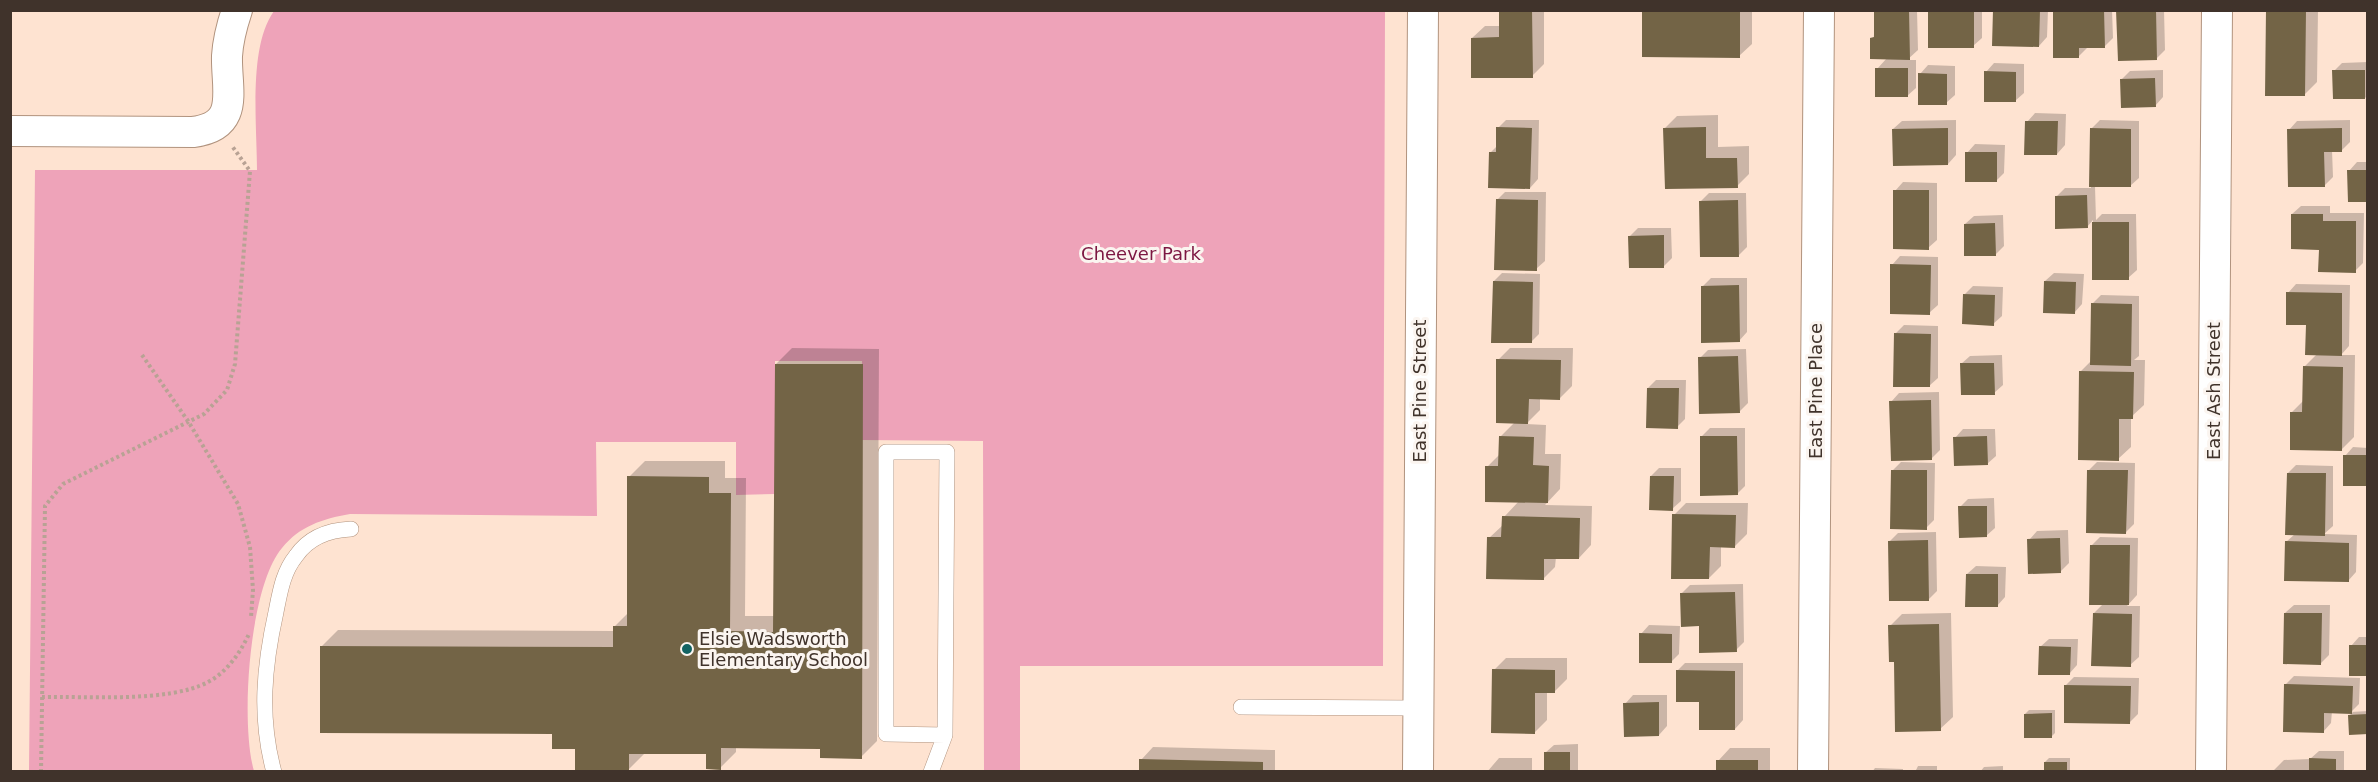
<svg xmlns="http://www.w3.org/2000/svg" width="2378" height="782" viewBox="0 0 2378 782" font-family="'DejaVu Sans',sans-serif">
<rect width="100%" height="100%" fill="#fee3d1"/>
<path fill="#eea3b9" d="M 274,11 L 1385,11 L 1383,666 L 1020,666 L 1020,771 L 984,771 L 983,441 L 861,440 L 862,361 L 775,361 L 775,494 L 736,495 L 736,442 L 596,442 L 597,516 L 350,514 C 322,519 300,526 282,548 C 249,587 240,723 254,771 L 29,772 L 35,170 L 257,170 C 257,125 248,47 274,11 Z"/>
<path fill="#0003" d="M 1501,10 L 1544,10 L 1544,64 L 1532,76 L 1472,38 L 1485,26 L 1501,26 Z
M 1644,10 L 1752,10 L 1752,44 L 1739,56 Z
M 1876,10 L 1917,10 L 1918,50 L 1907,60 L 1916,60 L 1916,88 L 1907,96 L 1877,69 L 1887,58 L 1872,58 Z
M 1929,10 L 1982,10 L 1982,38 L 1973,46 Z
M 1994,10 L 2048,10 L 2047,37 L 2039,46 Z
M 2112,10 L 2113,38 L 2105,46 L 2087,48 L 2079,56 L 2054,11 Z
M 2118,10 L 2164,10 L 2165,50 L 2157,58 Z
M 2267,10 L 2318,10 L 2317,82 L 2304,95 Z
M 2368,62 L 2368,95 L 2365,98 L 2334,71 L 2342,63 Z
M 1994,63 L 2024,64 L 2024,93 L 2015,101 L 1986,72 Z
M 1928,65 L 1955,66 L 1955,95 L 1946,103 L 1920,74 Z
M 2163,70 L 2163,97 L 2155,106 L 2122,79 L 2130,71 Z
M 2035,113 L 2066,114 L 2065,145 L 2057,154 L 2027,122 Z
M 1718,115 L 1718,147 L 1749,146 L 1749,174 L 1737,186 L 1665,128 L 1677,116 Z
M 1506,120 L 1539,120 L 1538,179 L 1530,188 L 1490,153 L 1497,146 L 1498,128 Z
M 1956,120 L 1956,155 L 1948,164 L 1893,129 L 1902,121 Z
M 2100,120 L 2139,121 L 2139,178 L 2130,186 L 2095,186 L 2096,220 L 2102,214 L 2136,214 L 2137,270 L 2128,278 L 2093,279 L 2093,220 L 2087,227 L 2056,197 L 2065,188 L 2091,188 L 2091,129 Z
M 2350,120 L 2350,142 L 2342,150 L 2332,150 L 2333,177 L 2324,186 L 2289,130 L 2297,121 Z
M 1975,144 L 2005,145 L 2004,173 L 1996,181 L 1967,153 Z
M 2357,162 L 2368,162 L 2368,201 L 2349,171 Z
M 1903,182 L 1937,183 L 1937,240 L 1928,248 L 1895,191 Z
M 1505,192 L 1546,192 L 1545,261 L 1536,269 L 1497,200 Z
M 1709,193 L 1746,193 L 1747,247 L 1739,255 L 1701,201 Z
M 2301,206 L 2330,206 L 2330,213 L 2364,213 L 2363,263 L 2355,271 L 2320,248 L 2292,214 Z
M 2003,215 L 2004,246 L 1995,255 L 1965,224 L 1974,216 Z
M 1638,228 L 1671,228 L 1672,258 L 1663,267 L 1630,236 Z
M 1900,256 L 1938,257 L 1938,305 L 1929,313 L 1892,265 Z
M 1502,273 L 1540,274 L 1539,334 L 1531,342 L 1494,281 Z
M 2054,273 L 2084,274 L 2082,304 L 2074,313 L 2045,281 Z
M 1711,278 L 1747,278 L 1747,332 L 1739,341 L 1702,287 Z
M 2296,284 L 2350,285 L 2349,346 L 2341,355 L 2355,355 L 2354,437 L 2342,449 L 2292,412 L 2304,400 L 2304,367 L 2317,354 L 2307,323 L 2288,293 Z
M 1973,286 L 2003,287 L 2002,316 L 1993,324 L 1965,294 Z
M 2101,295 L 2139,296 L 2139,356 L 2134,360 L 2145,360 L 2144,405 L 2131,417 L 2131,447 L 2118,459 L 2080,372 L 2092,360 L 2092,304 Z
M 1904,325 L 1938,326 L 1938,378 L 1929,386 L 1895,334 Z
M 792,348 L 879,349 L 877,741 L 861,757 L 822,747 L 736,747 L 736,752 L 720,768 L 707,753 L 645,753 L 629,769 L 576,748 L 553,733 L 322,646 L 338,630 L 614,631 L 614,627 L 628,613 L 629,477 L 645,461 L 725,461 L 725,478 L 746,478 L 745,616 L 775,616 L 776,364 Z
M 1510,348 L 1573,348 L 1572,386 L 1560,398 L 1540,398 L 1540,410 L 1526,424 L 1546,425 L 1545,454 L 1561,454 L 1560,489 L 1545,505 L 1592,506 L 1591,545 L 1579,558 L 1556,557 L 1555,567 L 1543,579 L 1489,538 L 1503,525 L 1504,517 L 1519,501 L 1487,467 L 1500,454 L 1500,437 L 1515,422 L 1498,360 Z
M 1746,349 L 1748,403 L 1739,412 L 1700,358 L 1708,350 Z
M 2002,355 L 2003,385 L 1994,393 L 1961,364 L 1970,356 Z
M 1656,380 L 1686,380 L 1685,419 L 1677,427 L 1648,388 Z
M 1939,392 L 1940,450 L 1932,458 L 1891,402 L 1899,393 Z
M 1710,428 L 1745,428 L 1745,486 L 1737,494 L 1701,437 Z
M 1963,429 L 1995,429 L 1996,456 L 1987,464 L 1955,438 Z
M 2353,447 L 2368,448 L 2368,484 L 2345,456 Z
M 1901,462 L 1935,463 L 1934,520 L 1926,528 L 1892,471 Z
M 2097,462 L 2135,463 L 2134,524 L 2126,532 L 2089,470 Z
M 2296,465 L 2333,466 L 2333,526 L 2324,534 L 2357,535 L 2356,572 L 2348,581 L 2286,542 L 2295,534 L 2288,473 Z
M 1659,468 L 1681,468 L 1681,501 L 1672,509 L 1651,476 Z
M 1994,498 L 1995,528 L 1986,536 L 1960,507 L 1968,499 Z
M 1686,503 L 1748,503 L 1747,534 L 1735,546 L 1721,546 L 1721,566 L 1709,578 L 1674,515 Z
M 2068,530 L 2069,563 L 2061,571 L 2029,540 L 2037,531 Z
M 1936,532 L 1937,591 L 1929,599 L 1890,541 L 1898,533 Z
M 2100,537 L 2138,538 L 2137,595 L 2127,606 L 2140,606 L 2139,657 L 2130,665 L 2094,613 L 2104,603 L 2092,545 Z
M 1976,566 L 2006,567 L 2005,597 L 1997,606 L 1967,574 Z
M 1743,584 L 1744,642 L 1736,650 L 1700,625 L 1682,593 L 1690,585 Z
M 2294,605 L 2330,605 L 2329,655 L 2320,664 L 2285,613 Z
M 1951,613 L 1953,717 L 1940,729 L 1895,660 L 1890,626 L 1902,614 Z
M 1649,625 L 1680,626 L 1679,654 L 1671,662 L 1641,634 Z
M 2359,637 L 2368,637 L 2368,675 L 2351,646 Z
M 2049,639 L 2078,639 L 2077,665 L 2069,674 L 2040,647 Z
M 1506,658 L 1567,658 L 1567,679 L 1555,691 L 1547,691 L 1547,720 L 1534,733 L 1494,670 Z
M 1685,663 L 1743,663 L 1743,720 L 1735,729 L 1701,701 L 1677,671 Z
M 2294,676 L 2360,678 L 2359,704 L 2351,712 L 2368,711 L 2368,733 L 2349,716 L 2353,712 L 2332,711 L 2331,723 L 2323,732 L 2286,684 Z
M 2074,677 L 2139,678 L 2138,714 L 2130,722 L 2066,685 Z
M 1633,695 L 1667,695 L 1667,726 L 1659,735 L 1625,704 Z
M 2029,710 L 2055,710 L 2055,733 L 2051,737 L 2025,714 Z
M 1578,744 L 1578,772 L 1545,772 L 1545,753 L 1554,745 Z
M 1153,747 L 1275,750 L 1275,772 L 1140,772 L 1141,760 Z
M 1730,748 L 1770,748 L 1770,772 L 1717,772 L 1718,761 Z
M 2319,751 L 2344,751 L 2344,772 L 2272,772 L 2284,760 L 2310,759 Z
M 1499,758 L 1532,758 L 1532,772 L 1487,772 Z
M 2049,758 L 2070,758 L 2070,772 L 2045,772 L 2045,762 Z
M 1918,766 L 1937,766 L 1937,772 L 1915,772 Z
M 2003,766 L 2003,772 L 1980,772 L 1984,767 Z
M 1875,768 L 1903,769 L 1903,772 L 1872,772 Z"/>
<path fill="#736446" d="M 1499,10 L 1532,10 L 1533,78 L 1471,78 L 1471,38 L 1499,37 Z
M 1642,10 L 1740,10 L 1740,58 L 1642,57 Z
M 1874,10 L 1909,10 L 1910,60 L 1870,59 L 1870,38 L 1874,37 Z
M 1928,10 L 1974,10 L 1974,48 L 1928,48 Z
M 1993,10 L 2040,10 L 2039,47 L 1992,46 Z
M 2104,10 L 2105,48 L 2079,48 L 2079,58 L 2053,58 L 2053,11 Z
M 2116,10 L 2156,10 L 2157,60 L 2118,61 Z
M 2266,10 L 2306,10 L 2305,96 L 2265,96 Z
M 1875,68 L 1908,68 L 1908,97 L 1875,97 Z
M 2332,70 L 2365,70 L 2365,99 L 2333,99 Z
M 1984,71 L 2016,72 L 2016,102 L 1984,102 Z
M 1918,73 L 1947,74 L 1947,105 L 1918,105 Z
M 2155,78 L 2156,107 L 2121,108 L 2120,79 Z
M 2025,121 L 2058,121 L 2057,155 L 2024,155 Z
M 1496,127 L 1532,128 L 1530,189 L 1488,188 L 1489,152 L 1496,152 Z
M 1706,127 L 1706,158 L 1737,158 L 1738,188 L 1665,189 L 1663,128 Z
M 1948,128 L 1948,165 L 1893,166 L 1892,129 Z
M 2090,128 L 2131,129 L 2131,187 L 2089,187 Z
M 2342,128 L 2342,152 L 2324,152 L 2325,187 L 2288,187 L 2287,129 Z
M 1965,152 L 1997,152 L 1997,182 L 1965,182 Z
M 2347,170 L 2368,170 L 2368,202 L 2348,202 Z
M 1893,190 L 1929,190 L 1929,250 L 1893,249 Z
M 2087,195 L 2088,228 L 2055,229 L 2055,196 Z
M 1496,199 L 1538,200 L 1537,271 L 1494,270 Z
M 1738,200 L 1739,257 L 1700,257 L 1699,201 Z
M 2291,214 L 2323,214 L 2323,221 L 2356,221 L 2356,273 L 2318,272 L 2319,250 L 2291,249 Z
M 2092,222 L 2129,222 L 2129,280 L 2092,280 Z
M 1995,223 L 1996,256 L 1964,256 L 1964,224 Z
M 1664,235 L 1664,268 L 1629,268 L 1628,236 Z
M 1890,264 L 1931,265 L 1930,315 L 1890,314 Z
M 1493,281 L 1533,282 L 1532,343 L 1491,343 Z
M 2044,281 L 2076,282 L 2075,314 L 2043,313 Z
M 1739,285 L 1740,342 L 1701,343 L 1701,286 Z
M 2286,292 L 2342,293 L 2342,356 L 2305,355 L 2306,325 L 2286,325 Z
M 1963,294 L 1995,295 L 1994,326 L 1962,324 Z
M 2091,303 L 2132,304 L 2131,366 L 2090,365 Z
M 1894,333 L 1931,334 L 1930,387 L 1893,387 Z
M 1738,356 L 1740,413 L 1699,414 L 1698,357 Z
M 1496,359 L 1561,360 L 1560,400 L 1529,399 L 1528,424 L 1496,423 Z
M 1960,363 L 1994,363 L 1995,395 L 1961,395 Z
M 775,364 L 863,364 L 862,759 L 820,758 L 820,749 L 721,748 L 721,770 L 706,769 L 706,754 L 629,754 L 629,770 L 575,770 L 575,749 L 552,749 L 552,734 L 320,733 L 320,646 L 613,647 L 613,626 L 627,626 L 627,476 L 709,477 L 709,493 L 731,493 L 730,631 L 773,632 Z
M 2303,366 L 2343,367 L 2342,451 L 2290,450 L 2290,412 L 2302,412 Z
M 2079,371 L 2134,372 L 2133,419 L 2119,419 L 2119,461 L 2078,460 Z
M 1647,388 L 1679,388 L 1678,429 L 1646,428 Z
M 1931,400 L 1932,460 L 1891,461 L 1889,401 Z
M 1499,436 L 1534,437 L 1533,465 L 1549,466 L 1548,503 L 1485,502 L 1485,466 L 1498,466 Z
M 1700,436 L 1737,436 L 1738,495 L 1700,496 Z
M 1987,436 L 1988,465 L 1954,466 L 1953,437 Z
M 2343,455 L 2368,455 L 2368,486 L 2343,486 Z
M 1891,470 L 1927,470 L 1927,530 L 1890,529 Z
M 2087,470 L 2128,470 L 2126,534 L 2086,533 Z
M 2287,473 L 2326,473 L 2325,536 L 2285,535 Z
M 1650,476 L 1674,476 L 1673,511 L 1649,510 Z
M 1958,506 L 1987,506 L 1987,537 L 1959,538 Z
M 1672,514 L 1736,515 L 1735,548 L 1710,547 L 1709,579 L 1671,579 Z
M 1502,516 L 1580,518 L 1579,559 L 1544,559 L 1544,580 L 1486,579 L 1487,537 L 1501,537 Z
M 2060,538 L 2061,573 L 2028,574 L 2027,539 Z
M 1928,540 L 1929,601 L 1889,601 L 1888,541 Z
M 2285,541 L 2349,543 L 2349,582 L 2284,581 Z
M 2090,545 L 2130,545 L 2129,605 L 2089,605 Z
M 1966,574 L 1998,574 L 1998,607 L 1965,607 Z
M 1735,592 L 1737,652 L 1699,653 L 1699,626 L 1681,627 L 1680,593 Z
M 2093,613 L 2132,614 L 2131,667 L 2091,666 Z
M 2284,613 L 2322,613 L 2321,665 L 2283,664 Z
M 1939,624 L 1941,731 L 1895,732 L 1894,662 L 1889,662 L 1888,625 Z
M 1639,633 L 1672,634 L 1672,663 L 1639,663 Z
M 2349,645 L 2368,645 L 2368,676 L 2349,676 Z
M 2039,646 L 2071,647 L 2070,675 L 2038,675 Z
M 1492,669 L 1555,670 L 1555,693 L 1535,693 L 1535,734 L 1491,733 Z
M 1676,670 L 1735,671 L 1735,730 L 1699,730 L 1699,702 L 1676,702 Z
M 2284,684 L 2353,686 L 2352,714 L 2324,713 L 2324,733 L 2283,732 Z
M 2064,685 L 2131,686 L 2130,724 L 2064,723 Z
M 1659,702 L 1659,736 L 1624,737 L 1623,703 Z
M 2052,713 L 2052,738 L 2024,738 L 2024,714 Z
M 2368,714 L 2368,734 L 2349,735 L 2348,715 Z
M 1544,752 L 1570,752 L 1570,772 L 1544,772 Z
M 2309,758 L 2336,759 L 2336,772 L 2309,772 Z
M 1139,759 L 1263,762 L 1263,772 L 1139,772 Z
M 1716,760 L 1758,760 L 1758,772 L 1716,772 Z
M 2044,762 L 2067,762 L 2067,772 L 2044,772 Z"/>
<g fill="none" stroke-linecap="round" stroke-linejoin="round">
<defs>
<path id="lane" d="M 1241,707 L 1418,708
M 274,772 C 259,717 264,666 276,612 C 280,592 283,572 296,556 C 309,537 329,530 351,529
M 931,772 L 945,735 L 947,452 L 886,452 L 886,734 L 945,735"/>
<path id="street" d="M 10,131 L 193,132 C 241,126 226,90 227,56 C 228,40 232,25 237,10
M 1418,772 L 1423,10
M 1813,772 L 1819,10
M 2211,772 L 2217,10"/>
</defs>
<use href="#lane" stroke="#b1937e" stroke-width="16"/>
<use href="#street" stroke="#b1937e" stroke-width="32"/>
<path stroke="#b8a294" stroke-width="4" stroke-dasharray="3 3" stroke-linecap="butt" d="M 142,355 L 188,421 L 238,504 L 250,547 L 253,590 L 251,617
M 42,697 C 86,696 169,703 208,682 C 227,672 240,653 249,634
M 41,772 L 45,506 L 63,484 L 204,414 L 227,390 L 235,364 L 250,171 L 232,146"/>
<use href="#lane" stroke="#fff" stroke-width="15"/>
<use href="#street" stroke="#fff" stroke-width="30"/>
</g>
<circle fill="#126363" stroke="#fbf5f0" stroke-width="2" cx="687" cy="649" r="6"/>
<g text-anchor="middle" stroke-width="6" stroke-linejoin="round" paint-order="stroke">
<g font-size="18" fill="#7c1742" stroke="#fbf5f0">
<text x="1141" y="260">Cheever Park</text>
</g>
<g font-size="18" fill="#40332b" stroke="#fbf5f0">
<text transform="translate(1420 391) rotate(-90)" y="6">East Pine Street</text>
<text transform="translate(1816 391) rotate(-90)" y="6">East Pine Place</text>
<text transform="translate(2214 391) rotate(-90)" y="6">East Ash Street</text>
</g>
<g font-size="18" fill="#40332b" stroke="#fbf5f0" text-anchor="start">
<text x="699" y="645">Elsie Wadsworth<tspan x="699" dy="21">Elementary School</tspan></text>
</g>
</g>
<rect width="2378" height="782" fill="none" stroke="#40332b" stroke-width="24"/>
</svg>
